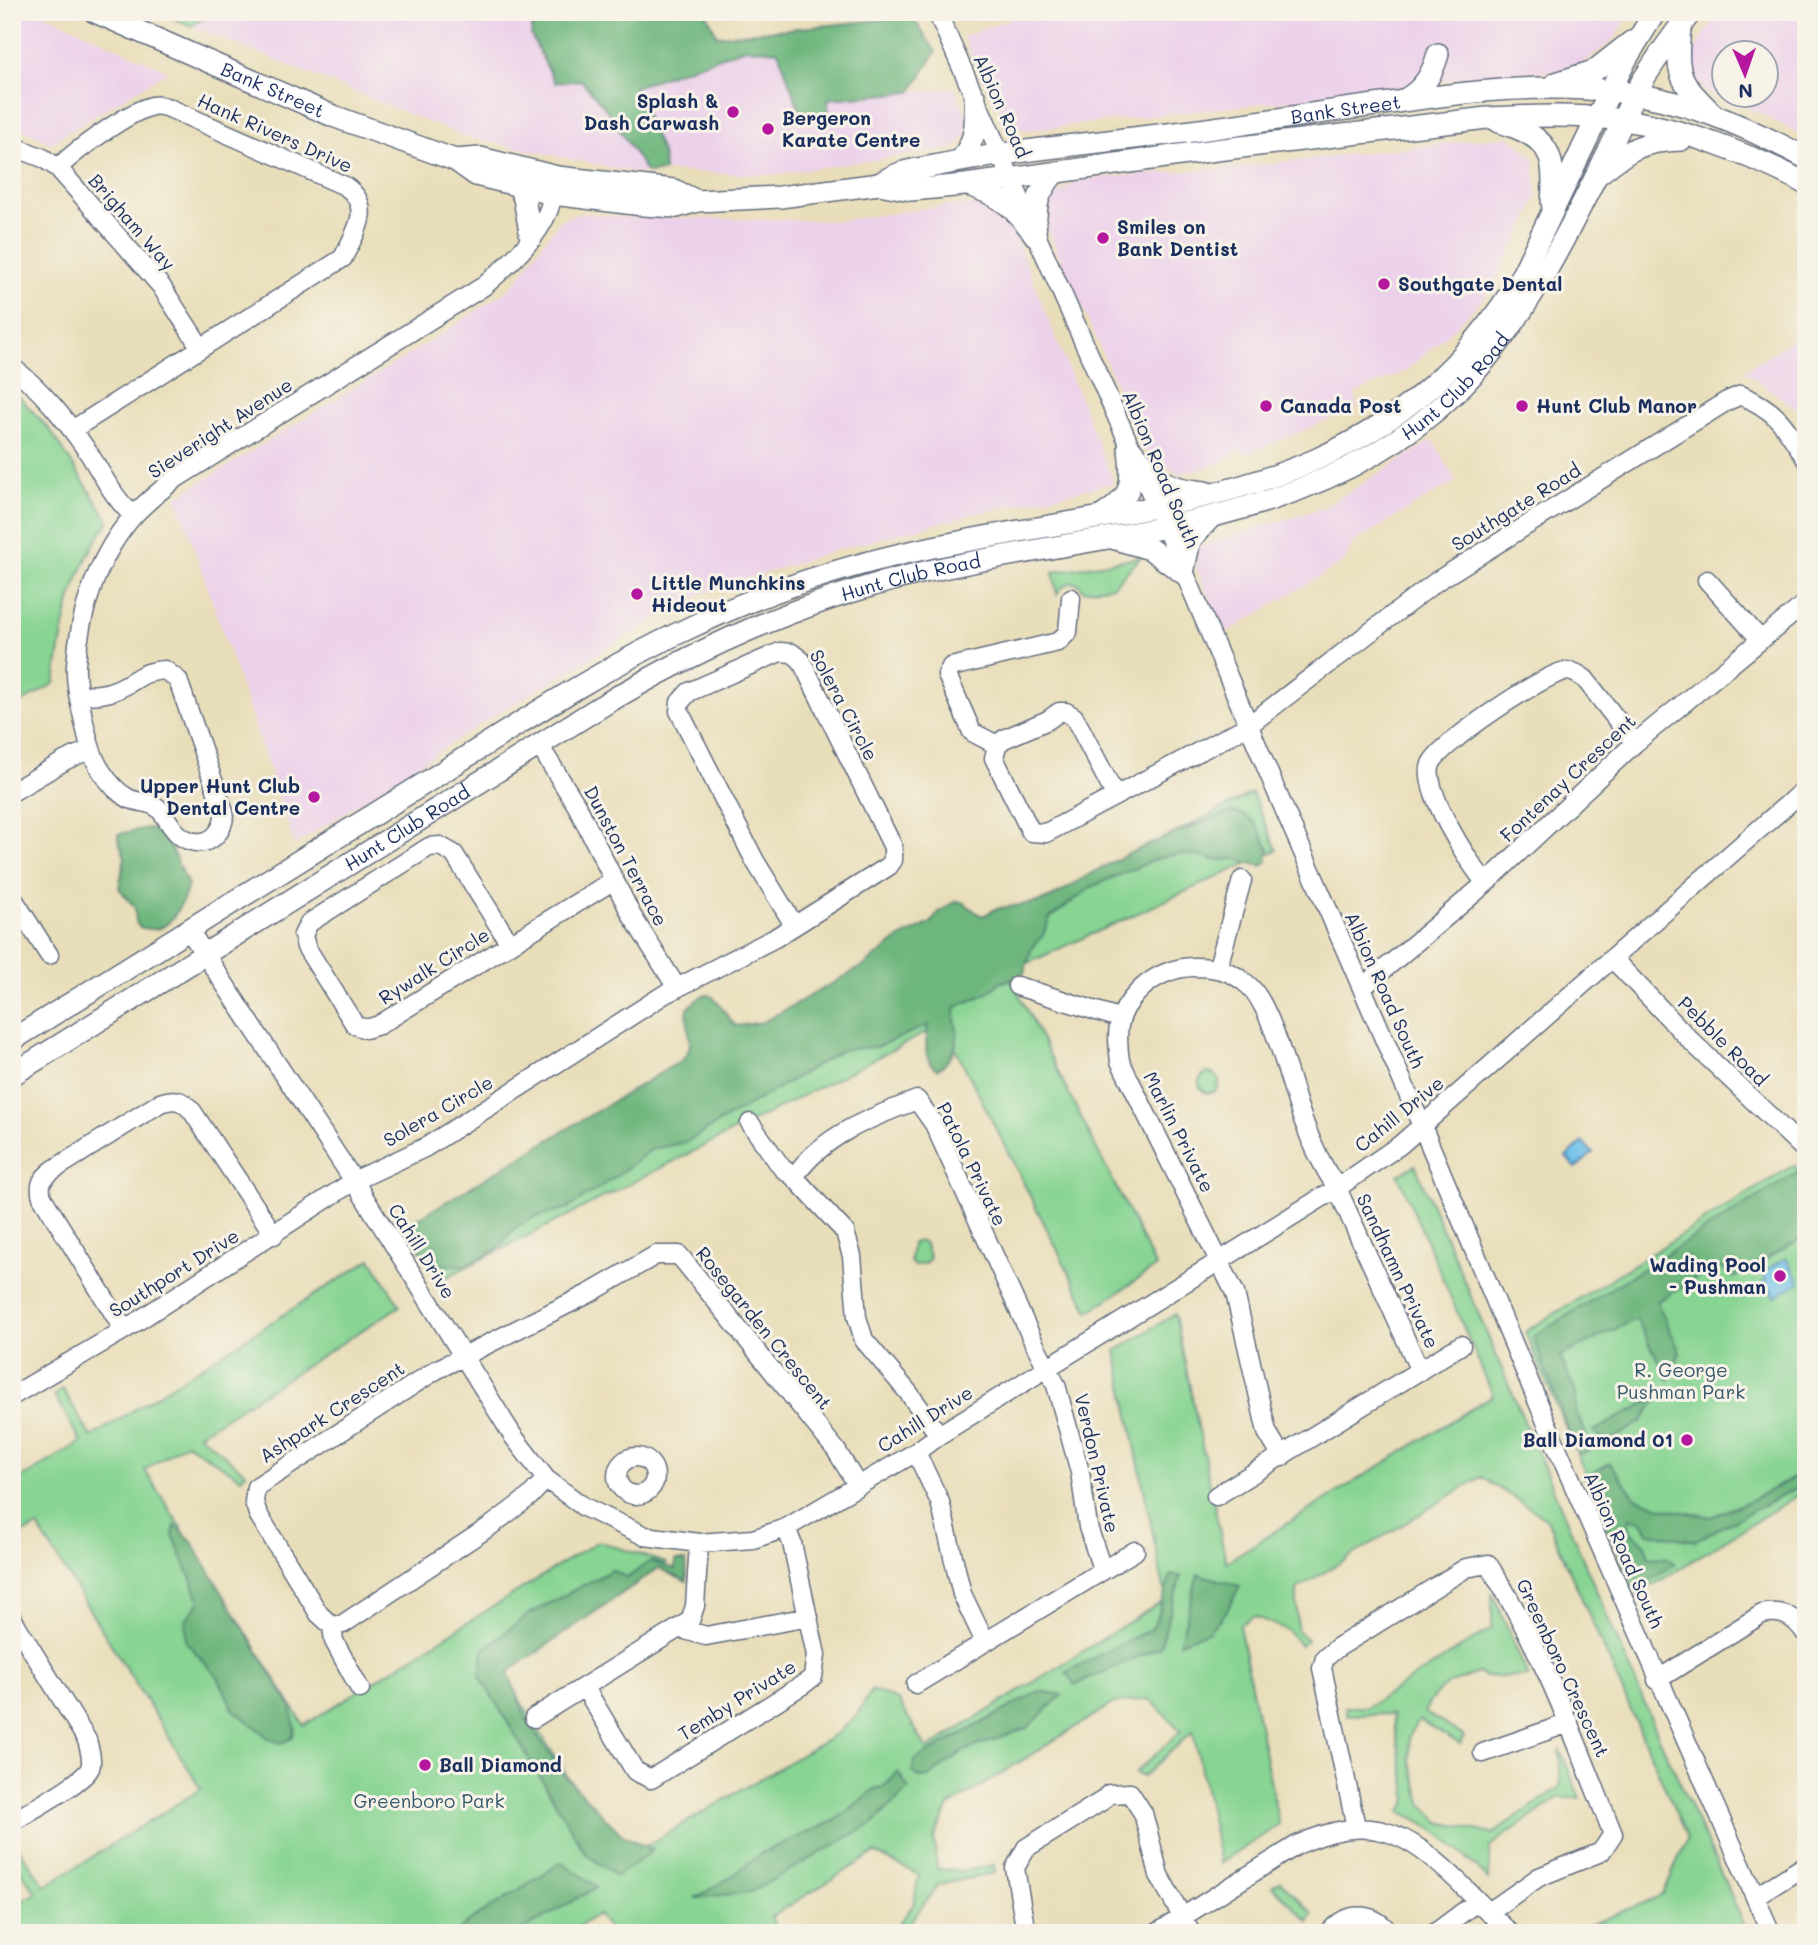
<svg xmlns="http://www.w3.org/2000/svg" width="1818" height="1945" viewBox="0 0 1818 1945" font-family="Mali,sans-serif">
<rect width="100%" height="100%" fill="#f7f3e8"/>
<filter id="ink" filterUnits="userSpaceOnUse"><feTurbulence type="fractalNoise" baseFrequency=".0143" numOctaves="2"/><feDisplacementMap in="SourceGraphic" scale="14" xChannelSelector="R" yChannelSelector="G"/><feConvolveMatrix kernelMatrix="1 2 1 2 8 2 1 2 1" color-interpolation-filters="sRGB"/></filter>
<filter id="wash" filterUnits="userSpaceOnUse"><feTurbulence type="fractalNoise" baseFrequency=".00686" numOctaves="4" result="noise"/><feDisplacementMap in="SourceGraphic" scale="28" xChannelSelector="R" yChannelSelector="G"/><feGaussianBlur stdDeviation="1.57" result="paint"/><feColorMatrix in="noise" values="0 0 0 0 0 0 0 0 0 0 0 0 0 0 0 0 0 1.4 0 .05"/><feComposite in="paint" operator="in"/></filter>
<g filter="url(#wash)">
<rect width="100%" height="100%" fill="#e9deba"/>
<path fill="#ecd1ea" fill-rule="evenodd" d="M 12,12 L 40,12 L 168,71 L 51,143 L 12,125 Z
M 214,12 L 534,12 L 531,35 L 581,79 L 607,110 L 647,173 L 637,173 L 466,137 L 191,26 Z
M 1028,12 L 1632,12 L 1612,41 L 1573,70 L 1468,77 L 1354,93 L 1029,130 L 1014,127 L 1000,112 L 987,90 L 963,37 Z
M 1719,12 L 1806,12 L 1806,137 L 1757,112 L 1708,93 L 1697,84 L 1691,70 L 1694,51 ZM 1724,52 L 1766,52 L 1766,94 L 1724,94 Z
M 746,48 L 778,52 L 803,119 L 827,99 L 954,88 L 967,115 L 966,134 L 955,148 L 769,175 L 664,171 L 663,156 L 634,88 Z
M 1509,136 L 1534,157 L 1537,198 L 1525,226 L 1487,294 L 1460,323 L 1406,371 L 1354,394 L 1358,407 L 1247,454 L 1238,451 L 1219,464 L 1180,474 L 1150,460 L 1046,226 L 1049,199 L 1081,179 L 1242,167 Z
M 983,205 L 1010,224 L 1114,483 L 974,514 L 836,550 L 704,593 L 621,640 L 487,720 L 295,845 L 177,497 L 429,342 L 511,288 L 560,220 L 581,213 L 623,217 L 837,221 L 945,206 Z
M 1806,331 L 1806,404 L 1797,409 L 1744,371 Z
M 1433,440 L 1456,481 L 1354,542 L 1344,562 L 1224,634 L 1196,568 L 1196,547 L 1323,508 Z"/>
<path fill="#87d493" stroke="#518278" stroke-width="2" d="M 158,12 L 214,12 L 191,26 Z
M 12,389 L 51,431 L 109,521 C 72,573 63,621 55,683 L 12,708 Z
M 1141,557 L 1113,586 L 1083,591 L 1079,584 C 1069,580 1063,586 1057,594 L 1053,572 Z
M 1252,793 L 1277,850 L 1008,972 L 1156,1267 L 1089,1312 L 943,1024 L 443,1279 L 413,1233 Z
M1199 1083a10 10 0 1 1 20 0a10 10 0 1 1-20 0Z
M 1415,1165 L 1658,1735 L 1748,1933 L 1570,1933 L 1663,1895 L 1687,1838 L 1547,1519 L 1481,1477 L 1297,1589 L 1297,1629 L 1307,1640 L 1301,1646 L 1287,1630 L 1254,1616 L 1239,1625 L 1279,1825 L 1220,1863 L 1193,1731 L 1143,1777 L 1135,1773 L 1181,1731 L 1150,1699 L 1114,1703 L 949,1806 L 934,1839 L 937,1869 L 962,1871 L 994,1865 L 995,1873 L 938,1885 L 904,1931 L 899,1924 L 913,1905 L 919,1875 L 875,1853 L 771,1917 L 778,1933 L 612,1933 L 598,1914 L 568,1933 L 12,1933 L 12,1907 L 36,1893 L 12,1858 L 12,1845 L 15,1843 L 45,1886 L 201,1789 L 38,1527 L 12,1537 L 12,1484 L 81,1442 L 54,1395 L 63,1389 L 91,1437 L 371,1259 L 400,1306 L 199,1434 L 246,1473 L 241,1478 L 186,1443 L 145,1470 L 304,1725 L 598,1541 L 666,1563 L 498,1665 L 620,1861 L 835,1735 L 857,1715 L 872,1690 L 898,1700 L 927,1749 L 1166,1599 L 1116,1351 L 1175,1314 L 1226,1562 L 1493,1395 L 1398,1175 Z
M 1794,1165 L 1806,1175 L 1806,1490 L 1637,1595 L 1525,1332 Z
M 920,1241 L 924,1242 L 930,1258 L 925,1263 L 914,1266 L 910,1262 L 912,1243 Z
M 1492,1592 L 1528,1676 L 1485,1677 L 1479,1673 C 1453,1681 1437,1686 1424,1712 L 1464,1736 L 1461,1744 L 1419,1720 L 1409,1737 L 1410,1761 L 1423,1805 L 1440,1822 L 1493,1834 L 1560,1787 L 1560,1750 L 1580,1798 L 1558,1798 L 1490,1846 L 1489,1880 C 1461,1853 1437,1826 1400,1812 L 1407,1801 L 1406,1786 L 1392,1714 L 1347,1715 L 1345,1707 L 1367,1707 L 1492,1628 Z
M 1280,1881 L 1313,1913 L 1309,1922 L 1272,1886 Z"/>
<path fill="#6db67d" stroke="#44726e" stroke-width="2" d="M 534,12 L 604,12 L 605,14 L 706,12 L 717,36 L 912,17 L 936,52 L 911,92 L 828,99 L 829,119 L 803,119 L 778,51 L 746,48 L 634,87 L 663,156 L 664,171 L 647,173 L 607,110 L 581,80 L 555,83 L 531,35 Z
M 1231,812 C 1259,817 1257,828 1269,849 L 1267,862 L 1261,866 L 1235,859 L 1213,860 L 1207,857 L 1180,854 L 1159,858 L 1093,886 L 1050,918 L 1042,937 L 1032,947 L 1024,973 L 1019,977 L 999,983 L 988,993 L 956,1007 C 953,1016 956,1022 957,1030 C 959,1043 950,1064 937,1069 C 921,1060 927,1039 928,1025 L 877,1047 L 847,1049 L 841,1051 L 686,1142 L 652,1149 L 612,1179 L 568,1208 L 532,1218 L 515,1228 L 495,1251 L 467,1265 L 439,1265 L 426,1258 L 406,1231 L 409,1224 L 682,1060 C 698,1044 684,1027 688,1008 L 703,995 L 710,995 C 721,1003 726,1017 736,1026 L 763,1022 L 865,965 L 898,939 L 931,923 L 939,912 L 951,904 L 958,901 L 964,903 L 980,915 L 986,915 C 997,903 1028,908 1047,899 C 1062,893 1074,883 1089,875 C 1134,849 1182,829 1231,812 Z
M 148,828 C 170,829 177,868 188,884 C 185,898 173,927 156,929 C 151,930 144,928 139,927 L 136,922 L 135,908 L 119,888 L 125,857 L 118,839 L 118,834 Z
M 1797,1173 L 1806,1182 L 1806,1236 L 1734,1277 L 1720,1267 L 1706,1272 L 1657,1302 L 1680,1352 L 1669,1380 L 1636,1319 L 1560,1356 L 1576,1393 L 1576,1412 L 1592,1449 L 1578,1455 L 1533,1337 Z
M 1660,1395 L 1641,1422 L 1606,1443 L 1594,1431 Z
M 1610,1463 L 1635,1497 L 1662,1508 L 1712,1517 L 1753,1499 L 1806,1472 L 1806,1483 L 1695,1541 L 1648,1533 L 1643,1522 L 1630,1518 L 1628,1530 L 1645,1544 L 1649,1558 L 1665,1557 L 1675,1564 L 1633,1590 L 1585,1477 Z
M 175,1525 L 190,1539 L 291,1707 L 295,1728 L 292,1738 L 281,1743 L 270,1739 L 233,1709 L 218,1677 L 186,1642 L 186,1619 L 200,1602 L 173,1535 Z
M 650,1561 L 675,1569 L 675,1561 L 686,1561 L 687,1582 L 659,1568 L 508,1672 L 527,1721 L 567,1778 L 622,1835 L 653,1850 L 617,1876 L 586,1854 L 480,1676 L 483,1650 L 529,1614 L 612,1570 L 627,1578 Z
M 1198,1574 L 1240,1586 L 1226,1612 L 1208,1632 L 1180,1642 Z
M 1171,1575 L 1181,1576 L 1160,1647 L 1075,1685 L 1066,1672 L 1153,1628 Z
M 1039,1691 L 1062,1695 L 1027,1728 L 964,1751 L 928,1777 L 921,1778 L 912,1772 L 915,1760 Z
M 898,1772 L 909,1789 L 872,1824 L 751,1892 L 695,1898 L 734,1875 L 761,1853 L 836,1820 L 876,1788 L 884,1787 Z
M 562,1862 L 597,1887 L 518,1933 L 457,1933 L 467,1923 Z"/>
<path fill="#6dc0e9" stroke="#4478a4" stroke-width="2" d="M 1583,1142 L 1593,1153 L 1576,1168 L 1566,1157 Z
M 1786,1258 L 1800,1282 L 1775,1297 L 1771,1290 L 1768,1292 L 1763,1283 L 1766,1280 L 1762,1272 Z"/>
</g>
<g filter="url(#ink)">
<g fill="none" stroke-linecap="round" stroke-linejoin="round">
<defs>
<path id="minor" d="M 937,12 L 1157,507 L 1275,788 L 1422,1126 L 1558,1450 L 1771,1933
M 12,146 L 43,158 L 58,168 L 161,286 L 201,348
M 58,168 C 76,150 128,112 152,106 C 157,105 163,106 169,108 L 345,186 C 375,207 355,232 343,258 L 72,430
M 12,367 C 42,390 64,418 86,449 C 101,471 112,497 133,515
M 1707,580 L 1760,639
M 78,695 C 92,695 105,695 118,689 C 140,679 139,672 165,670 L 178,680 L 224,812 C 225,830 211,847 191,841 C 174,837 169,819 158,808 C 150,801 137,803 128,798 C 118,793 108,781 102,772 C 92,758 88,739 84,722 C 80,703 75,684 76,665 C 79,612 99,553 135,514 C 147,501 161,490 175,479 L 484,286 C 508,265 538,239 549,209 C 552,200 554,191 556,182
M 539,745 L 577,806 L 632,916 L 677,988
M 997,745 L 972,732 L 947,675 L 951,667 L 1058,642 L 1068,632 L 1071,598
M 12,792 L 66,760 L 91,749
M 1115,795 L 1079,726 L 1074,717 L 1066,712 L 1059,712 L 1048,720 L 1004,739 L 997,745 L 994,758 L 1031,832 L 1046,833 L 1249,725 L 1437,581 L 1727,401 L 1741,395 C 1778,411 1785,426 1806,459
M 1486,883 C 1469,864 1421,788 1431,764 C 1438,745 1545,673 1566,671 C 1574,671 1579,675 1585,679 L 1635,743
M 12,897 L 49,955
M 189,930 L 354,1181 L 513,1436 L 546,1479 L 584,1507 L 645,1536 L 699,1543 L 753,1539 L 786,1528 L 916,1452 L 939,1435 L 1337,1188 L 1400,1145 L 1806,788
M 510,944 L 454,854 L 440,846 L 429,847 L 309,923 L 303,935 L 306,947 L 355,1025 L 366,1029 L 379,1025 L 614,880
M 1612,958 L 1691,1041 L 1806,1151
M 1218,967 L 1242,880
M 1017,986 L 1119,1018
M 1362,988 L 1486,883 L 1635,743 L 1806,603
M 750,1123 L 782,1168 L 794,1177 L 845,1232 L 852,1256 L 857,1317 L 864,1340 L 908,1392 L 939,1435
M 794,1177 C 824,1134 870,1118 917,1100 L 934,1124 L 1034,1343 L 1056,1385 L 1080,1472 L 1088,1527 L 1102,1569
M 124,1330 L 42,1197 C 38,1183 43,1178 53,1170 L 160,1103 C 175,1098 181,1099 192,1111 L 274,1235
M 12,1396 L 124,1330 L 354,1181 L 426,1147 L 665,994 L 775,938 L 889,866 L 893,860 L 893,847 L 801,660 L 792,653 L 780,652 L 689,692 L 680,702 L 679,711 L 755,861 L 794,925
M 916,1452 L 940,1502 L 962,1594 L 985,1642
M617 1476a19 19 0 1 1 38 0a19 19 0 1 1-38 0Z
M 1282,1457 L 1267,1432 L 1235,1293 L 1120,1061 C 1116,1032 1116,1014 1138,992 C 1152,977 1173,967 1194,967 C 1216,967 1231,970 1248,985 C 1272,1005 1290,1084 1302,1117 C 1311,1142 1322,1166 1337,1188 L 1420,1371
M 1216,1496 L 1461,1345
M 12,1618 L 87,1740 C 89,1748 93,1760 90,1768 C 84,1782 28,1812 12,1822
M 332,1626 L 343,1624 L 492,1525 L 529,1497 L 546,1479
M 678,1628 L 706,1636 L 809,1617
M 1657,1680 L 1762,1614 C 1783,1610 1794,1616 1806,1634
M 916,1684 L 1135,1551
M 585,1688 L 635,1771 L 651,1779 L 804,1684 L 813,1677 L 816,1655 L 792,1543 L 786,1528
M 360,1689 L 334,1641 L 332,1626 L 319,1614 L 258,1514 L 254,1502 L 256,1487 L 436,1370 L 590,1293 L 656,1255 L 679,1255 L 836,1450 L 858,1486
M 534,1718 L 690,1621 L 695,1606 L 699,1543
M 1483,1753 L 1569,1723
M 1356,1827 L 1322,1668 L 1325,1658 L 1337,1648 L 1466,1568 L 1488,1564 C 1542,1647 1576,1742 1613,1834 L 1601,1852 L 1539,1877 L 1489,1912
M 1755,1897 L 1806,1865
M 1026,1933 L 1015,1868 L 1026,1848 L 1102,1801 L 1109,1794 L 1130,1793 L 1143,1813 L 1159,1875 L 1191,1933
M 1157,1933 L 1297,1845 C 1371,1812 1405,1830 1460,1883 C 1476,1900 1493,1916 1510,1933
M 1329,1933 C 1346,1911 1372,1911 1390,1933
M 1435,1933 L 1478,1901"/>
<g id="major">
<path id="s1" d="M 95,12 L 333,116 L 455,160 L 476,175 L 553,194 L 643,205 L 677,207 L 697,201 L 780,197 L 879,184 L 911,190 L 965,185 L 1216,150 L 1487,118 C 1532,116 1577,114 1622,120 C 1675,126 1760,158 1806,184"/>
<path d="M 1680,27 C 1676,74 1678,80 1711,112"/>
<path d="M 1556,83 L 1594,71 L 1631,42"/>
<path d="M 1404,100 C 1423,90 1432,75 1438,54"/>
<path d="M 1499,122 C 1549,137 1556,152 1552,203"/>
<path d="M 455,160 L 480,158 L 557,177 L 674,190 L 697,201"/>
<path d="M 961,160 C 977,137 976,125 975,98"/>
<path d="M 1600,173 C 1630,149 1641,141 1681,140"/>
<path id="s2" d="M 879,184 C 901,170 909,171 934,166 C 1008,151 1084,144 1159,135 C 1237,126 1313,113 1390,103 C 1464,92 1537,83 1612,91 C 1682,98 1744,125 1806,158"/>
<path d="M 971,186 C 1005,198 1013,207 1035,235"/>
<path d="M 519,187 L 524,198 L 531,238"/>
<path d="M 1035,235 C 1037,203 1034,199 1054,173"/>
<path d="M 1129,447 C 1157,479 1161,488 1205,492"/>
<path d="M 1102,516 C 1135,495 1132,484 1129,447"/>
<path d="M 1112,538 L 1150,549 L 1183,573 L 1190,540 L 1211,517"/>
<path d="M 12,1040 C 150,954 287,868 425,783 C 511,729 595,672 687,629 C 772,588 865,559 959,542 C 1188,498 1389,497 1523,273 L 1610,91 L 1628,56 L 1655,12"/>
<path id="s3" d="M 12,1075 L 595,710 C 694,650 799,602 912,575 C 1095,530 1312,533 1455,393 C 1527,322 1568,232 1613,142 C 1621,126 1627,108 1636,92 C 1652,64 1671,38 1691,12"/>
</g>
</defs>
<use href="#minor" stroke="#636c7e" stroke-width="21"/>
<use href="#major" stroke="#636c7e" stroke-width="24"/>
<use href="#minor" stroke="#fff" stroke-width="18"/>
<use href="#major" stroke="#fff" stroke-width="21"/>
</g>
</g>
<g fill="#b5179e" stroke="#f7f3e8" stroke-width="2.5">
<circle cx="733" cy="112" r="7"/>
<circle cx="768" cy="129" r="7"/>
<circle cx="1103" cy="238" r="7"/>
<circle cx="1384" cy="284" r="7"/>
<circle cx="1266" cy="406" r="7"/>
<circle cx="1522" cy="406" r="7"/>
<circle cx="637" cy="594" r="7"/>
<circle cx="314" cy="797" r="7"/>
<circle cx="1780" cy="1276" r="7"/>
<circle cx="1687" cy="1440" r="7"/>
<circle cx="425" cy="1765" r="7"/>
</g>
<g text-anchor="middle" stroke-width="6" stroke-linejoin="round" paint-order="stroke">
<g font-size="19" fill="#1b2f5e" stroke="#f7f3e8">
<text dy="7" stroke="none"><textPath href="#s1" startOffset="194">Bank Street</textPath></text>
<text transform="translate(1002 106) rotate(66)" y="7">Albion Road</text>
<text dy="7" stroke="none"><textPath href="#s2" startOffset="474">Bank Street</textPath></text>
<text transform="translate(275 133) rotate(24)" y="7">Hank Rivers Drive</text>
<text transform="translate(132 222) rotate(49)" y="7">Brigham Way</text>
<text dy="7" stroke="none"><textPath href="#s3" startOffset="1620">Hunt Club Road</textPath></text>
<text transform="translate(220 428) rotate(-33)" y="7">Sieveright Avenue</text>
<text transform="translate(1161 469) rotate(67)" y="7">Albion Road South</text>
<text transform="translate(1516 507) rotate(-32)" y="7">Southgate Road</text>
<text dy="7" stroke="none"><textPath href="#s3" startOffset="1032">Hunt Club Road</textPath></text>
<text transform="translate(844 705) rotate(62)" y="7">Solera Circle</text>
<text transform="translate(1568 778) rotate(-43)" y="7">Fontenay Crescent</text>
<text dy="7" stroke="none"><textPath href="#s3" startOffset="466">Hunt Club Road</textPath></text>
<text transform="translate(626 856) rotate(62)" y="7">Dunston Terrace</text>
<text transform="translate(434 966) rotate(-32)" y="7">Rywalk Circle</text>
<text transform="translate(1385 990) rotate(66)" y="7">Albion Road South</text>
<text transform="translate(1723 1041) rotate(45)" y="7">Pebble Road</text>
<text transform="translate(438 1111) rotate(-30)" y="7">Solera Circle</text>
<text transform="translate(1399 1114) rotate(-39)" y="7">Cahill Drive</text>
<text transform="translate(1179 1132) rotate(63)" y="7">Marlin Private</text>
<text transform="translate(972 1164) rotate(64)" y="7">Patola Private</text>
<text transform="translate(422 1251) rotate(58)" y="7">Cahill Drive</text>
<text transform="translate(1398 1271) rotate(65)" y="7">Sandhamn Private</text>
<text transform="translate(174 1273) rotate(-32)" y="7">Southport Drive</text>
<text transform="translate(764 1328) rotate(51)" y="7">Rosegarden Crescent</text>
<text transform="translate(332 1412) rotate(-33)" y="7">Ashpark Crescent</text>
<text transform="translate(925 1419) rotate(-32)" y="7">Cahill Drive</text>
<text transform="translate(1097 1463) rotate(77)" y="7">Verdon Private</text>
<text transform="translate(1624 1550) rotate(66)" y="7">Albion Road South</text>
<text transform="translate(1563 1668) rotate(65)" y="7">Greenboro Crescent</text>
<text transform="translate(737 1700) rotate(-32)" y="7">Temby Private</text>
</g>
<g font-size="19" font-weight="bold" fill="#1b2f5e" stroke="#f7f3e8" text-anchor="start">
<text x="719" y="108" text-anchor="end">Splash &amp;<tspan x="719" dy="22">Dash Carwash</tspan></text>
<text x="782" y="125">Bergeron<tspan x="782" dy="22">Karate Centre</tspan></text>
<text x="1117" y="234">Smiles on<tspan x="1117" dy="22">Bank Dentist</tspan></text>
<text x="1398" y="291">Southgate Dental</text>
<text x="1280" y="413">Canada Post</text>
<text x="1536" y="413">Hunt Club Manor</text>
<text x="651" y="590">Little Munchkins<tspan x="651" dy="22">Hideout</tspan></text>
<text x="300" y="793" text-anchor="end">Upper Hunt Club<tspan x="300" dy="22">Dental Centre</tspan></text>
<text x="1766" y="1272" text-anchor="end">Wading Pool<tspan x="1766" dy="22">- Pushman</tspan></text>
<text x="1673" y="1447" text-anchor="end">Ball Diamond 01</text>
<text x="439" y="1772">Ball Diamond</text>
</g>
<g font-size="19" fill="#36586b" stroke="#f7f3e8">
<text x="1681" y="1377">R. George<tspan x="1681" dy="22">Pushman Park</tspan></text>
<text x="429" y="1808">Greenboro Park</text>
</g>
</g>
<rect width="1818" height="1945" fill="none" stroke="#f7f3e8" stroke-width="42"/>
<g transform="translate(1745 74) rotate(178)"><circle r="33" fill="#f7f3e8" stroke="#9fa5b1" stroke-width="2"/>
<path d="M0-5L12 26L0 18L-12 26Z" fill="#b5179e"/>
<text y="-10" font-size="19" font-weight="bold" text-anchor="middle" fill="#1b2f5e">N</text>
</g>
</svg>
